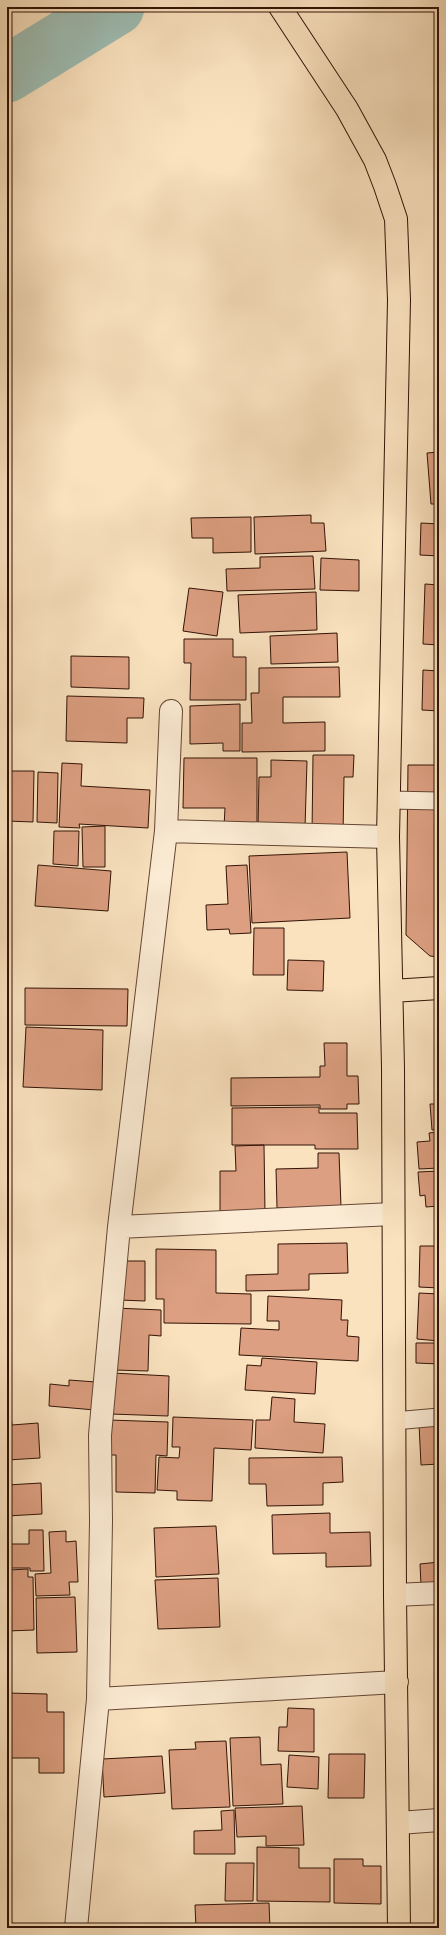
<svg xmlns="http://www.w3.org/2000/svg" width="446" height="1935" viewBox="0 0 446 1935" font-family="'IM FELL French Canon',serif">
<rect width="100%" height="100%" fill="#fae2bf"/>
<filter id="stains"><feTurbulence type="fractalNoise" baseFrequency=".005" numOctaves="4"/><feColorMatrix values="0 0 0 0 .2 0 0 0 0 .09 0 0 0 0 .02 0 0 0 .5 -.17"/></filter>
<radialGradient id="worn" r=".72"><stop offset=".6" stop-color="#630" stop-opacity="0"/><stop offset="1" stop-color="#630" stop-opacity=".3"/></radialGradient>
<g fill="none" stroke-linecap="round" stroke-linejoin="round">
<path stroke="#9ebdb3" stroke-width="57" d="M 7,74 L 116,7"/>
</g>
<path fill="#dc9f81" stroke="#321206" d="M 439,452 L 439,504 L 431,504 L 427,453 Z
M 311,515 L 311,523 L 324,523 L 326,551 L 255,554 L 254,517 Z
M 251,517 L 251,552 L 213,553 L 213,538 L 192,538 L 191,518 Z
M 421,523 L 439,524 L 439,556 L 420,555 Z
M 313,556 L 315,589 L 227,591 L 226,569 L 260,568 L 260,557 Z
M 321,558 L 359,560 L 359,591 L 320,590 Z
M 425,584 L 439,585 L 439,645 L 423,644 Z
M 189,588 L 223,592 L 217,636 L 183,631 Z
M 316,592 L 317,630 L 240,633 L 238,595 Z
M 337,633 L 338,662 L 271,664 L 270,636 Z
M 184,639 L 233,639 L 233,657 L 246,657 L 246,700 L 190,700 L 191,663 L 184,663 Z
M 71,656 L 129,657 L 129,689 L 71,687 Z
M 339,667 L 340,697 L 283,697 L 283,723 L 325,722 L 325,751 L 242,752 L 242,723 L 252,723 L 251,693 L 259,693 L 259,668 Z
M 423,670 L 439,671 L 439,711 L 422,710 Z
M 67,696 L 144,698 L 143,718 L 127,718 L 127,743 L 66,741 Z
M 240,704 L 240,751 L 223,751 L 223,743 L 190,744 L 190,706 Z
M 313,755 L 354,755 L 353,777 L 344,777 L 343,835 L 312,834 Z
M 184,758 L 257,758 L 257,828 L 224,827 L 225,808 L 183,808 Z
M 271,760 L 307,761 L 305,828 L 258,827 L 259,777 L 271,777 Z
M 62,763 L 82,764 L 81,786 L 150,790 L 148,828 L 79,824 L 80,828 L 59,827 Z
M 408,765 L 439,765 L 439,957 L 430,956 L 406,935 Z
M 7,771 L 34,771 L 33,822 L 7,821 Z
M 38,772 L 58,773 L 57,823 L 37,822 Z
M 105,826 L 105,867 L 83,867 L 82,827 Z
M 54,831 L 79,831 L 78,866 L 53,864 Z
M 347,852 L 350,918 L 252,923 L 249,856 Z
M 38,865 L 111,871 L 108,911 L 35,906 Z
M 247,865 L 251,933 L 230,934 L 229,929 L 207,930 L 206,905 L 228,904 L 226,866 Z
M 254,928 L 284,928 L 284,975 L 253,975 Z
M 288,960 L 324,961 L 323,991 L 287,990 Z
M 25,988 L 128,989 L 127,1026 L 25,1025 Z
M 26,1027 L 103,1030 L 102,1090 L 23,1087 Z
M 324,1043 L 347,1043 L 347,1076 L 358,1076 L 359,1104 L 347,1104 L 347,1109 L 320,1109 L 320,1105 L 231,1106 L 231,1078 L 320,1077 L 320,1066 L 325,1066 Z
M 437,1059 L 439,1059 L 439,1094 L 436,1094 Z
M 430,1104 L 439,1104 L 439,1129 L 432,1130 Z
M 319,1107 L 319,1113 L 357,1113 L 358,1149 L 315,1149 L 315,1145 L 232,1145 L 232,1108 Z
M 439,1132 L 439,1168 L 419,1169 L 417,1142 L 430,1141 L 429,1133 Z
M 264,1145 L 265,1214 L 220,1214 L 220,1171 L 236,1171 L 235,1146 Z
M 318,1153 L 339,1153 L 341,1207 L 277,1208 L 276,1169 L 318,1168 Z
M 439,1171 L 439,1206 L 426,1207 L 425,1195 L 420,1196 L 418,1172 Z
M 347,1243 L 348,1273 L 309,1274 L 309,1290 L 246,1291 L 246,1275 L 278,1274 L 278,1244 Z
M 420,1246 L 439,1246 L 439,1288 L 419,1287 Z
M 156,1249 L 216,1250 L 216,1293 L 251,1294 L 251,1324 L 164,1323 L 164,1299 L 156,1299 Z
M 120,1261 L 145,1261 L 145,1301 L 120,1300 Z
M 419,1293 L 439,1294 L 439,1341 L 417,1339 Z
M 268,1296 L 342,1300 L 341,1320 L 348,1320 L 347,1336 L 359,1337 L 358,1361 L 239,1355 L 241,1328 L 279,1330 L 279,1321 L 267,1321 Z
M 115,1308 L 161,1310 L 161,1336 L 149,1335 L 148,1371 L 114,1370 Z
M 416,1343 L 439,1343 L 439,1364 L 416,1363 Z
M 262,1358 L 317,1362 L 315,1394 L 245,1390 L 247,1365 L 261,1366 Z
M 112,1373 L 169,1376 L 168,1416 L 111,1414 Z
M 69,1380 L 96,1382 L 95,1410 L 49,1406 L 50,1384 L 69,1386 Z
M 272,1397 L 295,1399 L 294,1422 L 325,1424 L 323,1453 L 255,1448 L 256,1420 L 270,1420 Z
M 10,1406 L 12,1425 L 38,1423 L 40,1458 L 7,1460 L 7,1407 Z
M 173,1417 L 253,1420 L 251,1450 L 214,1448 L 212,1501 L 177,1500 L 177,1491 L 157,1490 L 159,1457 L 179,1458 L 180,1447 L 172,1447 Z
M 109,1420 L 168,1422 L 167,1456 L 156,1455 L 155,1493 L 116,1492 L 116,1455 L 108,1455 Z
M 439,1423 L 439,1464 L 421,1465 L 419,1424 Z
M 342,1457 L 343,1482 L 323,1483 L 323,1505 L 267,1506 L 266,1484 L 249,1484 L 249,1458 Z
M 41,1483 L 42,1514 L 7,1516 L 7,1485 Z
M 436,1501 L 439,1501 L 439,1524 L 438,1524 Z
M 330,1513 L 330,1533 L 370,1532 L 371,1566 L 326,1567 L 326,1553 L 273,1554 L 272,1515 Z
M 216,1526 L 219,1574 L 156,1577 L 154,1528 Z
M 29,1530 L 43,1530 L 44,1571 L 30,1571 L 30,1568 L 7,1568 L 7,1544 L 29,1544 Z
M 66,1531 L 66,1542 L 76,1541 L 78,1582 L 69,1582 L 70,1595 L 36,1596 L 35,1574 L 51,1573 L 49,1532 Z
M 439,1562 L 439,1583 L 421,1585 L 420,1564 Z
M 28,1569 L 28,1577 L 33,1577 L 34,1630 L 7,1631 L 7,1578 L 11,1578 L 10,1570 Z
M 218,1578 L 220,1627 L 158,1629 L 155,1580 Z
M 75,1597 L 77,1652 L 37,1653 L 36,1598 Z
M 7,1693 L 47,1694 L 47,1712 L 64,1712 L 64,1773 L 39,1773 L 39,1758 L 7,1758 Z
M 288,1708 L 314,1709 L 314,1752 L 278,1751 L 279,1727 L 287,1727 Z
M 260,1737 L 261,1765 L 281,1764 L 283,1804 L 233,1806 L 230,1738 Z
M 226,1741 L 230,1807 L 172,1809 L 169,1750 L 196,1749 L 195,1742 Z
M 329,1754 L 365,1754 L 364,1798 L 328,1798 Z
M 289,1755 L 319,1757 L 318,1789 L 287,1787 Z
M 162,1756 L 165,1793 L 104,1797 L 102,1759 Z
M 302,1806 L 304,1845 L 266,1846 L 266,1836 L 237,1837 L 235,1808 Z
M 234,1810 L 235,1854 L 194,1854 L 194,1831 L 222,1830 L 221,1811 Z
M 257,1847 L 299,1848 L 299,1868 L 330,1868 L 330,1902 L 257,1901 Z
M 334,1859 L 363,1859 L 363,1866 L 381,1866 L 381,1904 L 334,1903 Z
M 226,1863 L 254,1863 L 253,1901 L 225,1901 Z
M 269,1903 L 270,1928 L 196,1928 L 195,1905 Z
M 439,1923 L 439,1928 L 422,1928 L 422,1924 Z"/>
<g fill="none" stroke-linecap="round" stroke-linejoin="round">
<defs>
<path id="service" d="M 389,800 L 439,801
M 394,1421 L 439,1417"/>
<path id="minor" d="M 166,831 L 388,837
M 119,1227 L 166,831 L 171,711
M 395,1595 L 439,1593
M 98,1699 L 397,1682
M 399,1823 L 439,1820
M 76,1928 L 98,1699 L 101,1521 L 100,1435 L 119,1227 L 393,1214"/>
<path id="trunk" d="M 280,7 L 347,109 L 375,160 L 385,186 L 396,219 L 399,300 L 388,837 L 393,1068 L 395,1595 L 399,1928
M 392,991 L 439,988"/>
</defs>
<use href="#service" stroke="#644634" stroke-width="19"/>
<use href="#minor" stroke="#644634" stroke-width="24"/>
<use href="#trunk" stroke="#321206" stroke-width="24"/>
<use href="#service" stroke="#fcecd5" stroke-width="17"/>
<use href="#minor" stroke="#fcecd5" stroke-width="22"/>
<use href="#trunk" stroke="#fae2bf" stroke-width="22"/>
</g>
<rect width="446" height="1935" fill="none" stroke="#fae2bf" stroke-width="24"/>
<rect x="8" y="8" width="430" height="1919" fill="none" stroke="#321206" stroke-width="2"/>
<rect x="12" y="12" width="422" height="1911" fill="none" stroke="#321206"/>
<rect width="100%" height="100%" filter="url(#stains)"/>
<rect width="100%" height="100%" fill="url(#worn)"/>
</svg>
